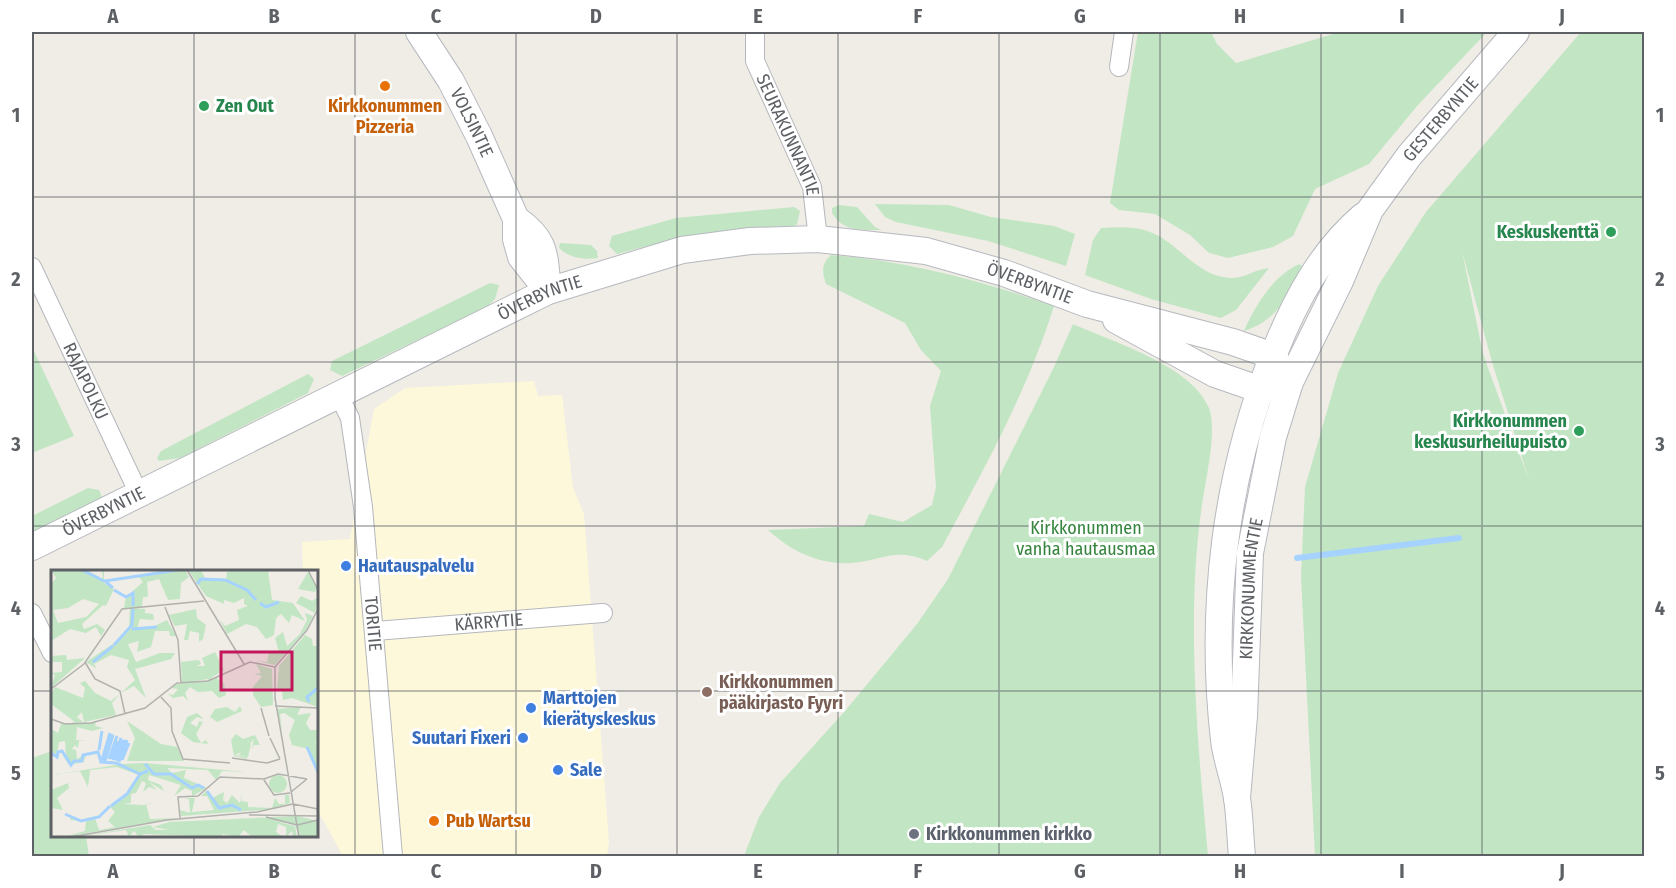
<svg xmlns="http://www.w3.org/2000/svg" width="1676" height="888" viewBox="0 0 1676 888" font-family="'Fira Sans Condensed',sans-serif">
<rect width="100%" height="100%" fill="#efede5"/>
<path fill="#fef8db" d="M 534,381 L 538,396 L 562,395 L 573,488 L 584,514 L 609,842 L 607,856 L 343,856 L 317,809 L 316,572 L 303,571 L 302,542 L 350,539 L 374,409 L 405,388 Z"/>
<path fill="#c2e6c4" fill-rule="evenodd" d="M 1138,32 L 1211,32 L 1217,44 L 1236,63 L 1340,32 L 1487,32 L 1418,105 L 1369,164 L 1315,189 L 1293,236 L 1273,247 L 1228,258 L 1209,253 L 1190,235 L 1155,214 L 1119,210 L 1110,203 Z
M 1581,32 L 1644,32 L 1644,856 L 1315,856 L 1301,577 L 1305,487 L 1338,373 L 1378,286 L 1426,212 ZM 1462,251 L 1492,362 L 1529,480 L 1483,354 Z
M 875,204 L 949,205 L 991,217 L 1054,226 L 1075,234 L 1066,266 L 988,241 L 896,222 L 885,217 Z
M 839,205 L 857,207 L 875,227 L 881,230 C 862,230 843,232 832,213 L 832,208 Z
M 794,207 L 800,211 L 797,224 L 794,226 C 729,227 678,237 617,254 L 609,246 L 612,236 L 676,218 Z
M 1101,228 C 1115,227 1134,226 1147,231 C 1179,241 1193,275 1230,278 C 1243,279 1256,269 1269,268 L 1236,310 L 1221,318 L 1151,299 L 1085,275 L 1093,240 Z
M 560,243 L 591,245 L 597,251 L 598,258 C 584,260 569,258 559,248 Z
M 831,255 C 909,261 981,281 1054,306 C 1027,392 985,467 942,547 L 927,561 C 894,547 883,561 851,563 C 819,565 791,551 768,530 L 864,526 L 869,514 L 903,522 L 932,505 L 936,487 L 930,406 L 941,371 L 921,350 L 905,323 L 826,284 C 822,272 821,264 831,255 Z
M 1299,264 L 1304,267 C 1287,297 1279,319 1244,331 C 1255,306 1273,276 1299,264 Z
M 490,283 L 499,285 L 495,299 L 487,307 L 342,376 L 330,370 L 332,361 Z
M 1073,324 C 1113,342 1191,365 1209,408 C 1218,432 1204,486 1201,512 C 1186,620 1198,748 1208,856 L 744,856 L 759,817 L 780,783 L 845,711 L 917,624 L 948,579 L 1054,367 Z
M 32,347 L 74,436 L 32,453 Z
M 308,374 L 314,379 L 308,393 L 180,458 L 159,461 L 157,458 L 161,451 Z
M 88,488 L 99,490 L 102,497 L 32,532 L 32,516 Z
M 52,751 L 52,836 L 86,836 L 89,856 L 32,856 L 32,758 Z"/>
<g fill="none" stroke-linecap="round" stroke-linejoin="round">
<path stroke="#a5d2ff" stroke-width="6" d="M 1297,558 L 1459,538"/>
<defs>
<g id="street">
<path id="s1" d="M 755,32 L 755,61 L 812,187 L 818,239"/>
<path d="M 1119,67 L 1124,32"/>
<path id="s2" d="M 32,267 L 139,494"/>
<path id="s3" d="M 338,394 L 350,418 L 363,507 L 393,856"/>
<path d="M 32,613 L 52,653"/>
<path id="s4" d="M 375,631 L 603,613"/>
</g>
<g id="secondary">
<path id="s5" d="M 419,32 L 451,81 L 479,136 L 516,219 L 516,239 L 521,257 L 548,291"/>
<path d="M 516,219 C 548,241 544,256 548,291"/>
<path d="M 1116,320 L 1215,374 L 1261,390 L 1275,386"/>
<path id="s6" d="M 32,547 L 548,291 L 682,250 L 750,241 L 818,239 L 926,251 L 1004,273 L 1087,304 L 1233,342 L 1273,356 L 1290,382"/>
<path id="s7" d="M 1237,798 L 1244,716 L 1250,553 L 1273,437 L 1290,382 L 1340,281 L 1370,210 L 1409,156 L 1516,32"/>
<path d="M 1242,856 C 1240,837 1240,817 1237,798 C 1234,778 1226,759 1224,740 C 1209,608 1225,474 1275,351 C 1295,301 1321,252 1363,216"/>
</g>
</defs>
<use href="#street" stroke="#b5b7bc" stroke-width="20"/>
<use href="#secondary" stroke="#b6b9bf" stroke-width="28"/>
<use href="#street" stroke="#fff" stroke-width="18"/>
<use href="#secondary" stroke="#fff" stroke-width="26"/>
</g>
<path fill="none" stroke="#5d6065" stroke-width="1.5" stroke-opacity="0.55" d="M 194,32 L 194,572M 355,32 L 355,856M 516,32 L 516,856M 677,32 L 677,856M 838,32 L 838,856M 999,32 L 999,856M 1160,32 L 1160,856M 1321,32 L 1321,856M 1482,32 L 1482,856M 32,197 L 1644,197M 32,362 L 1644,362M 32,526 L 1644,526M 32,691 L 52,691M 316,691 L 1644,691M 194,836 L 194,856"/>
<g fill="#e8710a" stroke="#fff" stroke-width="2">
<circle cx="385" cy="86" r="6"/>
<circle cx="434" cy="821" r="6"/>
</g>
<g fill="#2e9e5b" stroke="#fff" stroke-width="2">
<circle cx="204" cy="106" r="6"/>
<circle cx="1611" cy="232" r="6"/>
<circle cx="1579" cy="431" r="6"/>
</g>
<g fill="#3f7fe0" stroke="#fff" stroke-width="2">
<circle cx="346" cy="566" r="6"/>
<circle cx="531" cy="708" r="6"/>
<circle cx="523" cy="738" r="6"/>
<circle cx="558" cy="770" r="6"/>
</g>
<circle fill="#8d6e63" stroke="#fff" stroke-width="2" cx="707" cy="692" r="6"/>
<circle fill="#6b7280" stroke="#fff" stroke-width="2" cx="914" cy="834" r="6"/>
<g text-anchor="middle" stroke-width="6" stroke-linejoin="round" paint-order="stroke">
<g font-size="18" font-weight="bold" fill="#27864d" stroke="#fff" text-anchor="end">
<text x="216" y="112" text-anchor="start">Zen Out</text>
<text x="1599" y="238">Keskuskenttä</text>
<text x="1567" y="427">Kirkkonummen<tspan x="1567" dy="21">keskusurheilupuisto</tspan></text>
</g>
<g font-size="18" font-weight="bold" fill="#c56008" stroke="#fff">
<text x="385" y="112">Kirkkonummen<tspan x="385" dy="21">Pizzeria</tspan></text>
<text x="446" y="827" text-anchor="start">Pub Wartsu</text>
</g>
<g font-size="18" fill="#5d6065" stroke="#fff">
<text dy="6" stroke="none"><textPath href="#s7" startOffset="726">GESTERBYNTIE</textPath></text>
<text dy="6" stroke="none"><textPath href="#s5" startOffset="105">VOLSINTIE</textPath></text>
<text dy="6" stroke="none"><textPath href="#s1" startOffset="110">SEURAKUNNANTIE</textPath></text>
<text dy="6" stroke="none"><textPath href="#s6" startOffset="1070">ÖVERBYNTIE</textPath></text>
<text dy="6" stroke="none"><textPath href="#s6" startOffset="566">ÖVERBYNTIE</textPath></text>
<text dy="6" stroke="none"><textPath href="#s2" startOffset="126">RAJAPOLKU</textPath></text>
<text dy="6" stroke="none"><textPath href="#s6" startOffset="80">ÖVERBYNTIE</textPath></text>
<text dy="6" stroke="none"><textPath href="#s7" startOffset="210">KIRKKONUMMENTIE</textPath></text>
<text dy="6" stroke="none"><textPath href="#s4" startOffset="114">KÄRRYTIE</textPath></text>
<text dy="6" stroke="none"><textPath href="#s3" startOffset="234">TORITIE</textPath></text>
</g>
<g font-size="18" fill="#35843e" stroke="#fff">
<text x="1086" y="534">Kirkkonummen<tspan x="1086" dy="21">vanha hautausmaa</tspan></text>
</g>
<g font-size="18" font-weight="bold" fill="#366cbe" stroke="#fff" text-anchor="start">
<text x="358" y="572">Hautauspalvelu</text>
<text x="543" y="704">Marttojen<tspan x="543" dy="21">kierätyskeskus</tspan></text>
<text x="511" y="744" text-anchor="end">Suutari Fixeri</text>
<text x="570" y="776">Sale</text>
</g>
<g font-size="18" font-weight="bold" fill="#785e54" stroke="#fff" text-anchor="start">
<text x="719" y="688">Kirkkonummen<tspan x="719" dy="21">pääkirjasto Fyyri</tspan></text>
</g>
<g font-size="18" font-weight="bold" fill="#5b616d" stroke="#fff" text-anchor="start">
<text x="926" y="840">Kirkkonummen kirkko</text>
</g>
</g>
<g transform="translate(51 570)">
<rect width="267" height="267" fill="#efede5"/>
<path d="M 0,0 L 37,1 L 52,9 L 51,2 L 53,0 L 53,13 L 63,19 L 55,36 L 52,35 L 31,54 L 33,59 L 46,54 L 54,60 L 50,66 L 45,57 L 35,63 L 19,59 L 0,71 L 0,14 L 5,8 ZM 32,29 L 48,34 L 35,47 L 7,53 L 2,40 L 17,38 ZM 108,0 L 134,0 L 138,7 L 130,13 L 129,29 L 117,30 L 108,9 L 96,12 L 97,27 L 92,27 L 91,37 L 73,38 L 75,27 L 92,12 L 87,6 L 106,4 ZM 137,0 L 150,0 L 154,8 L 175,9 L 176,2 L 183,0 L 217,0 L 221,30 L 242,33 L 254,51 L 241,45 L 238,53 L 230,44 L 225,48 L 223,65 L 215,69 L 206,57 L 195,54 L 176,64 L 169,50 L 174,56 L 188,50 L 186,40 L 197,36 L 193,34 L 193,28 L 183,33 L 173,30 L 173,34 L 155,26 ZM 257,2 L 266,18 L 264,22 L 247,19 ZM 250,26 L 261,31 L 267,27 L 264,43 L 245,33 ZM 79,38 L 94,39 L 94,43 L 102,44 L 103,50 L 89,49 L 86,59 L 100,58 L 116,50 L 125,66 L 119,66 L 118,61 L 104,61 L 100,77 L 86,82 L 88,71 L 77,74 L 85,92 L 109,83 L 124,83 L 120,89 L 84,99 L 95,128 L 83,116 L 70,123 L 84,110 L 76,97 L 78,90 L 60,85 L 43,94 L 46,99 L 35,92 L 72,67 L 78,57 ZM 145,39 L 146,48 L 155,55 L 152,69 L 148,72 L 148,63 L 139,61 L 137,70 L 133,70 L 136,54 L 124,56 L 118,45 ZM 254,43 L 262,46 L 255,60 L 224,95 L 205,91 L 216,92 L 218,82 L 228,82 L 224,68 L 232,62 L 236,76 L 249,64 L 256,50 ZM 254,65 L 261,69 L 262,76 L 267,76 L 267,137 L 241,128 L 232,130 L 231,119 L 226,119 L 228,96 ZM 164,82 L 173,100 L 155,111 L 131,112 L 130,92 L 148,90 L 150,94 L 146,96 L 154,96 L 151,88 ZM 15,85 L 16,90 L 34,88 L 0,118 L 4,105 L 0,103 L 11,102 L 11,92 L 0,92 L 0,86 ZM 205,94 L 221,99 L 222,135 L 210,137 L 202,125 L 202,117 L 211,106 L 203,104 L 210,103 ZM 169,107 L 166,109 L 173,113 L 175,125 L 168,128 L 161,121 L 147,122 L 139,117 L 134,123 L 137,131 L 132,126 L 122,128 L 117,124 L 122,125 L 127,119 L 120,118 L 126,114 ZM 34,111 L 44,123 L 60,131 L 69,124 L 61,133 L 65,145 L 33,152 L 31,142 L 26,147 L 32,152 L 16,154 L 24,152 L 0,134 L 0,124 L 4,117 L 32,128 L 34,118 L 29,113 ZM 189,136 L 191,141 L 166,152 L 159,147 L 164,139 L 176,137 L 184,142 ZM 250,137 L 246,145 L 260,143 L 255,153 L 259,160 L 266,160 L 267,154 L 267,173 L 262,172 L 267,174 L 267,205 L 258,179 L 241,175 L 238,165 L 244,150 L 233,143 L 229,144 L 231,162 L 226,139 ZM 146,143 L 153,149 L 146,147 L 139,153 L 146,157 L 148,151 L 152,152 L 145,164 L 150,173 L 155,170 L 157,174 L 142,172 L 130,163 L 136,147 ZM 76,151 L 110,174 L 126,177 L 133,191 L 76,191 L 84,168 ZM 45,152 L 44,156 L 52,158 L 41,161 L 26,157 L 25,170 L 35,171 L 28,171 L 27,178 L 24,175 L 21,179 L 25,180 L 26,189 L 37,182 L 32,192 L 18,195 L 11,184 L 15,187 L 14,171 L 8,172 L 6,185 L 0,181 L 0,159 L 7,163 L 10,154 ZM 185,164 L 192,169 L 204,165 L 209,175 L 203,175 L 201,180 L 203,168 L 200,173 L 196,170 L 200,174 L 197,187 L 188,185 L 190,182 L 184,185 L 196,187 L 196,189 L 183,186 L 180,170 ZM 94,193 L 195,202 L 171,201 L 165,210 L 157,200 L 116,198 L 121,203 L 135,200 L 133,208 L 156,218 L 141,226 L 141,221 L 134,218 L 123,226 L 130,215 L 98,205 L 97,210 L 110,215 L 113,221 L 98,212 L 106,220 L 98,217 L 92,222 L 95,213 L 91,211 L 85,223 L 80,224 L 80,233 L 72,234 L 93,235 L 104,232 L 95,234 L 99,249 L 126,248 L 13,267 L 34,261 L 35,251 L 19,250 L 19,248 L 30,250 L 49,245 L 75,223 L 88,205 L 66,197 L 39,200 L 37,217 L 29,201 L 0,205 L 72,194 ZM 59,237 L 64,242 L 57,251 L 64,257 L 48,260 L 44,248 ZM218 214a9 9 0 1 1 18 0a9 9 0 1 1-18 0ZM 17,213 L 18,218 L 6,228 L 12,240 L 0,238 L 0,220 ZM 155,221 L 161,228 L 173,222 L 172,230 L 176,233 L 181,225 L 189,233 L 191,222 L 190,231 L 197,232 L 197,237 L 221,238 L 224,228 L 228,234 L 234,234 L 234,225 L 238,225 L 239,233 L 221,239 L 130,246 L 129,240 L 139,243 L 138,229 L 133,228 L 144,228 L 141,242 L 163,240 L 156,226 L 150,226 ZM 246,246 L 267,251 L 267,267 L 248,267 L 244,254 L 224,251 L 244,256 L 246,267 L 238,267 L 242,266 L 241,261 L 235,267 L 235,257 L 227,254 L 225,262 L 232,267 L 201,267 L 193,260 L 187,267 L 172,264 L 170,267 L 93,264 L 88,267 L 83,261 L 78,267 L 75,260 L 25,267 L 99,255 L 105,260 L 119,260 L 102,257 L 118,252 Z" fill="#c2e6c4" fill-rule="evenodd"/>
<path fill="none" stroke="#a5d2ff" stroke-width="3" d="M 31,0 L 53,11M 146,14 L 150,9 L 174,10 L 196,20 L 205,30M 62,18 L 54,11 L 127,0M 63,20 L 75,27 L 82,23 L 82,36M 209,33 L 215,37 L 228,32M 81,59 L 106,57M 63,75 L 81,55 L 82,39M 42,92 L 62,76M 258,132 L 256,127 L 267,118M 256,177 L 267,202M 48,180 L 51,161M 0,183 L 6,187 L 7,182 L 11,181 L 20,195 L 23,191 L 31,191 L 32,185 L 47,182 L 50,192 L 65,193 L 89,204 L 97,201M 58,189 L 66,166M 60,189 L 66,171M 51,190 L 59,163M 62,190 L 70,168M 64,190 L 72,170M 71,190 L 78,173M 53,191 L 61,164M 54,191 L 62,165M 66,191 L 74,170M 68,192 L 76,170M 94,194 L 103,204 L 120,204 L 141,218 L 147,215 L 153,218M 156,221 L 168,238 L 181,235 L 190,240M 60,236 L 76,224 L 89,204M 14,244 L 30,251 L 48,247 L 59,236"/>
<path fill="none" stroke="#b1b1ae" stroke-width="1.5" d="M 136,0 L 193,94M 257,0 L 267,20M 114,37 L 127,70 L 130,113M 34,92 L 44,109 L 69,121 L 74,144M 224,97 L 256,60 L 267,39M 0,119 L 33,94 L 71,39 L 153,31M 110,127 L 120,138 L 121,161 L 132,189 L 179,193M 224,128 L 248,267M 224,130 L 224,97M 224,136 L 267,138M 210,138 L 218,166M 0,149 L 14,154 L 40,153 L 94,138 L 126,113 L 157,111 L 199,92 L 224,97M 219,168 L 229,189M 181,188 L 216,193 L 229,189M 213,209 L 227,204 L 256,209M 213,210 L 223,225 L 239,223M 240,222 L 256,209M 242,234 L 267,239M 198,245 L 267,246M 215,247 L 246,255M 129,248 L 127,227 L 147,226 L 169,207 L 213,209M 246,255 L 267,250M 20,267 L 116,250 L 206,242 L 242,234"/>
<path fill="#c2185b" fill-opacity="0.15" stroke="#c2185b" stroke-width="3" d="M 170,82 L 241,82 L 241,120 L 170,120 Z"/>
<rect width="267" height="267" fill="none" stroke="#5d6065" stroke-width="3"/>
</g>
<rect width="1676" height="888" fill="none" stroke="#ffffff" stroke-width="66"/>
<rect x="33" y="33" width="1610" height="822" fill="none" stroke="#5d6065" stroke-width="2"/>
<g font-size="20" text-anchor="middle" font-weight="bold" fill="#5d6065">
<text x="113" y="23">A</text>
<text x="274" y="23">B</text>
<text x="436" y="23">C</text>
<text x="596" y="23">D</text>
<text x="758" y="23">E</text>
<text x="918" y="23">F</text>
<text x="1080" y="23">G</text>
<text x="1240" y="23">H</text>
<text x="1402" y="23">I</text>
<text x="1562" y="23">J</text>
<text x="16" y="122">1</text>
<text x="1660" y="122">1</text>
<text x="16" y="286">2</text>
<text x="1660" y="286">2</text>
<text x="16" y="451">3</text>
<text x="1660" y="451">3</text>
<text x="16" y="615">4</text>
<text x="1660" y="615">4</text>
<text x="16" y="780">5</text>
<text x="1660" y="780">5</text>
<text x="113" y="878">A</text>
<text x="274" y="878">B</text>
<text x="436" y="878">C</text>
<text x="596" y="878">D</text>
<text x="758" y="878">E</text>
<text x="918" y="878">F</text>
<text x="1080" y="878">G</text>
<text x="1240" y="878">H</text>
<text x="1402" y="878">I</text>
<text x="1562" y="878">J</text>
</g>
</svg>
